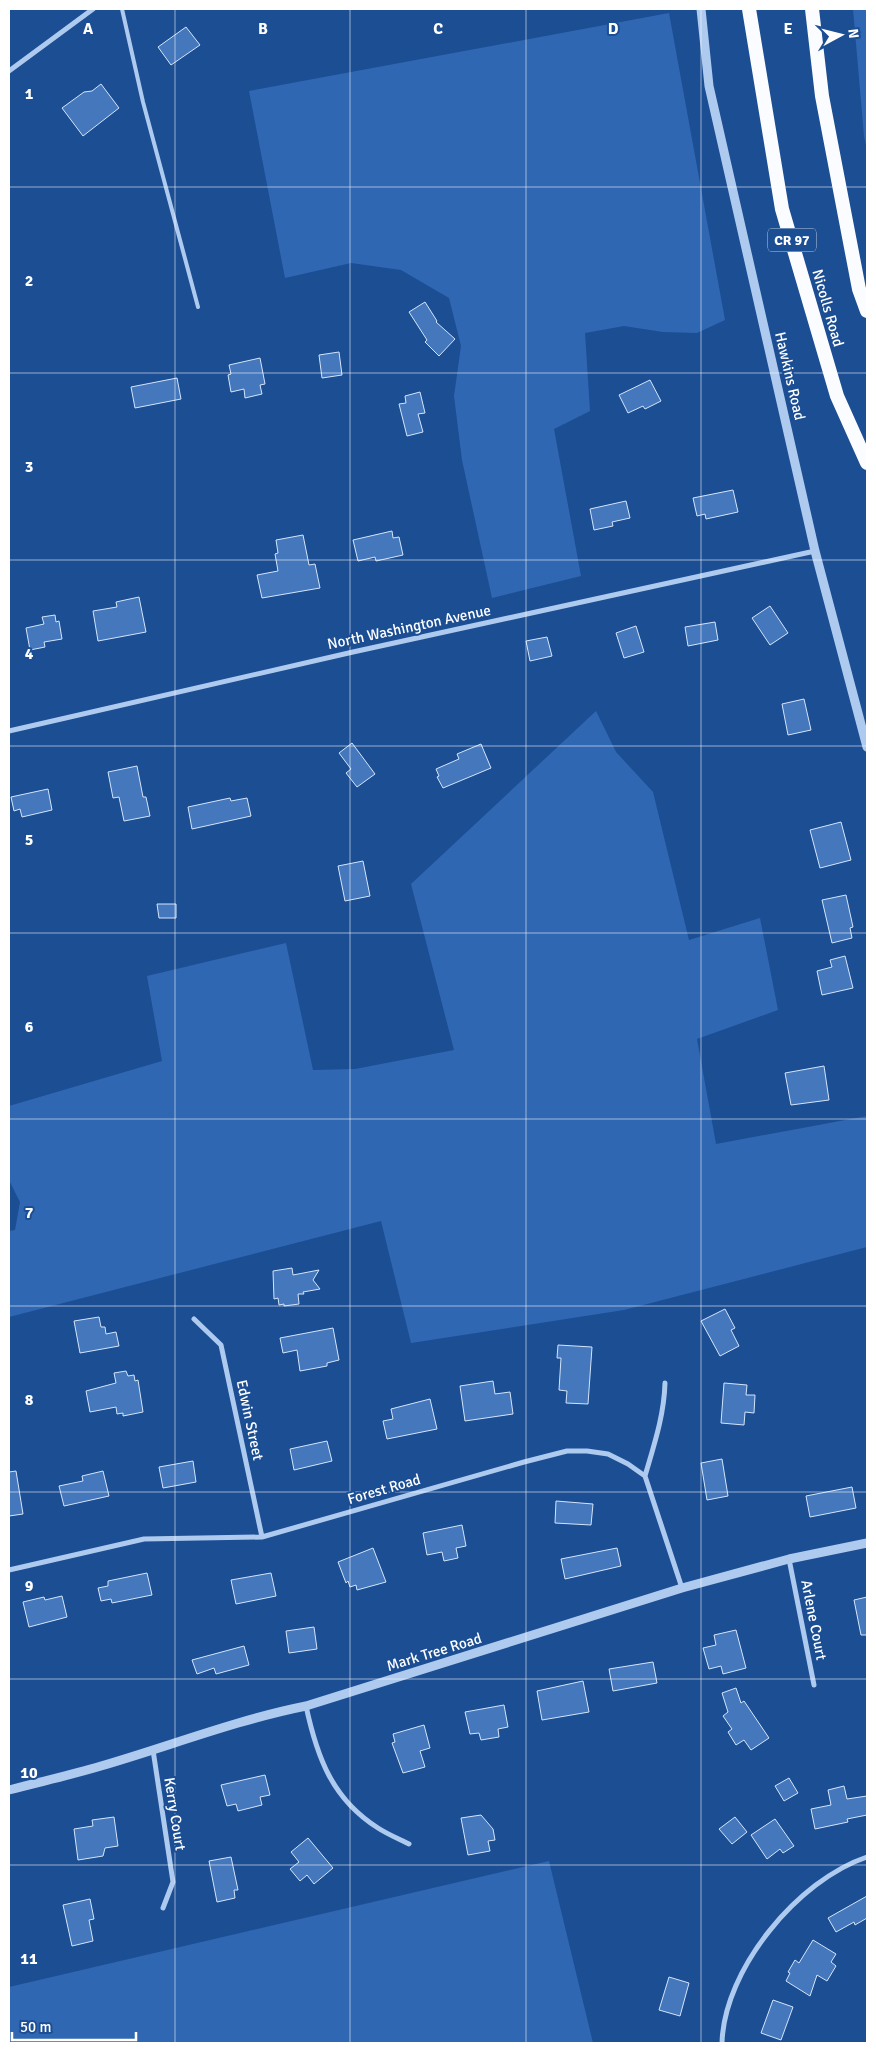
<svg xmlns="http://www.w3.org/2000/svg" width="876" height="2052" viewBox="0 0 876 2052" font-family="Signika,sans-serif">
<rect width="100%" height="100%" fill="#1c4e94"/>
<path fill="#3067b2" d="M 853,9 L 867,9 L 867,150 L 864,136 Z
M 669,13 L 725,320 L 697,333 L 663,332 L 624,326 L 585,333 L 590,411 L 554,429 L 581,576 L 492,598 L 462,460 L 454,396 L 461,346 L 449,298 L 401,270 L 351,263 L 285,278 L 249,91 Z
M 596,711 L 616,752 L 653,792 L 689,940 L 760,918 L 778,1010 L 697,1039 L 716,1144 L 867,1116 L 867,1247 L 624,1310 L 411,1343 L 381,1221 L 9,1317 L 9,1231 L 15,1230 L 20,1202 L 9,1180 L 9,1106 L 162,1061 L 147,976 L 286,943 L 313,1070 L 355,1069 L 454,1050 L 411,884 Z
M 549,1861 L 593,2043 L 9,2043 L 9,1987 Z"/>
<path fill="#47b" stroke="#d4e5fb" d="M 186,27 L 200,45 L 171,65 L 158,47 Z
M 101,84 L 119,108 L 83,136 L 62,108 L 84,92 L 92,91 Z
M 425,302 L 437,321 L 436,322 L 455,339 L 439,356 L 425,342 L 427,340 L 409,312 Z
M 339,352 L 342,375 L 322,378 L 319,355 Z
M 260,358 L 265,384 L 260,385 L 262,394 L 245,398 L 244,389 L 231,392 L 228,375 L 231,374 L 229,365 Z
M 177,378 L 181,399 L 135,408 L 131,387 Z
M 650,380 L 661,401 L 645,409 L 643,406 L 628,413 L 619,395 Z
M 420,392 L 425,413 L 418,414 L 423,432 L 407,436 L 399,404 L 406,403 L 405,396 Z
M 733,490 L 738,512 L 706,519 L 705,514 L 697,516 L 693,498 Z
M 626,501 L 630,518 L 612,522 L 613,526 L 594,530 L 590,509 Z
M 392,531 L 393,538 L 399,537 L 403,555 L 376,561 L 375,557 L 358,561 L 353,540 Z
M 303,535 L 309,565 L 315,564 L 320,588 L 262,598 L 257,575 L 278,571 L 275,554 L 278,553 L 276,540 Z
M 139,597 L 146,632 L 98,641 L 93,611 L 117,607 L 116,602 Z
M 770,606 L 788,633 L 770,645 L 752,618 Z
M 55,615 L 56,622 L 59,621 L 62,639 L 44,642 L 45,647 L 30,650 L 26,628 L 44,624 L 42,617 Z
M 715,622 L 718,640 L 688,646 L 685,627 Z
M 636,626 L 644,652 L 624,658 L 616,633 Z
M 547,637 L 552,656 L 530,661 L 526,641 Z
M 804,699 L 811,730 L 788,735 L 782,704 Z
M 352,743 L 375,774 L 357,787 L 346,773 L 351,769 L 339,753 Z
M 481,744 L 491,768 L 443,788 L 437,777 L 439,776 L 436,769 L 459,759 L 457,754 Z
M 137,766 L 143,797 L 146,797 L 150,816 L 124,821 L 119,797 L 113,798 L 108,772 Z
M 48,789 L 52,810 L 22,817 L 20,809 L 14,811 L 11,797 Z
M 230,798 L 231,801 L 247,798 L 251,816 L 192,829 L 188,807 Z
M 841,822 L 851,860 L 820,868 L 810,830 Z
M 363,861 L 370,896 L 345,901 L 338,866 Z
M 846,895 L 853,927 L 850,928 L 852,938 L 832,943 L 822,900 Z
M 157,904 L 176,904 L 176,918 L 159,918 Z
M 845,956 L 853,988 L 822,995 L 817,971 L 832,967 L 830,960 Z
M 824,1066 L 829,1100 L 791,1105 L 785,1073 Z
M 292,1268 L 293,1275 L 319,1270 L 313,1280 L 320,1289 L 303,1292 L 304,1294 L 298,1294 L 299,1304 L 284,1306 L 284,1304 L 279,1305 L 278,1298 L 274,1299 L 273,1271 Z
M 725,1309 L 735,1328 L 731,1330 L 739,1346 L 720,1356 L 701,1321 Z
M 99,1317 L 101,1327 L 105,1327 L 106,1334 L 116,1332 L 119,1346 L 80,1353 L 74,1321 Z
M 333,1328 L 339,1360 L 327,1363 L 327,1366 L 300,1371 L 297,1350 L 283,1353 L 280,1338 Z
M 558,1345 L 592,1347 L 588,1404 L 566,1403 L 567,1391 L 559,1390 L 561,1358 L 557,1358 Z
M 126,1371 L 128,1376 L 134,1375 L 135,1381 L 138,1380 L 143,1412 L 123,1416 L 123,1413 L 117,1414 L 116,1407 L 90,1412 L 86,1391 L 116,1383 L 114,1373 Z
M 493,1381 L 495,1394 L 510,1392 L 513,1414 L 465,1421 L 460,1386 Z
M 724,1383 L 747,1385 L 746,1395 L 755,1395 L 754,1413 L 745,1412 L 744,1425 L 721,1423 Z
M 430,1399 L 437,1429 L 387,1439 L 383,1421 L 393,1419 L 391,1409 Z
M 327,1441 L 332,1461 L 294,1470 L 290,1449 Z
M 722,1459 L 728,1496 L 707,1500 L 701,1463 Z
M 193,1461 L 196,1482 L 163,1488 L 159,1467 Z
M 16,1471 L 23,1514 L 9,1516 L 9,1472 Z
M 103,1471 L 109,1496 L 64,1506 L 59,1486 L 83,1481 L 82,1476 Z
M 852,1487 L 856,1508 L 810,1517 L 806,1496 Z
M 556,1501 L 593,1504 L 591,1525 L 555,1523 Z
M 462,1525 L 466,1546 L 456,1548 L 458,1558 L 444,1561 L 442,1552 L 427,1555 L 423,1533 Z
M 373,1548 L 386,1582 L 357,1590 L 356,1585 L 350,1587 L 348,1581 L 346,1583 L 338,1562 Z
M 617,1548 L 621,1566 L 565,1579 L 561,1559 Z
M 147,1573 L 152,1595 L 112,1603 L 111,1599 L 101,1601 L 98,1588 L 108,1586 L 108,1581 Z
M 271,1573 L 276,1596 L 236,1604 L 231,1580 Z
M 62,1596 L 67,1617 L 29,1627 L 23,1602 L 44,1597 L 45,1600 Z
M 867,1597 L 867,1635 L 861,1635 L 854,1600 Z
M 314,1627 L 317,1649 L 289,1653 L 286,1631 Z
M 736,1630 L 746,1668 L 723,1674 L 721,1666 L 709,1669 L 703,1648 L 716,1645 L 714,1635 Z
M 244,1646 L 249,1665 L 216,1674 L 214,1668 L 197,1674 L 192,1660 Z
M 653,1662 L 657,1683 L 613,1691 L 609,1669 Z
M 583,1681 L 589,1712 L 542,1720 L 537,1691 Z
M 736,1688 L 741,1703 L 744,1701 L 769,1738 L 751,1750 L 744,1740 L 736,1745 L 728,1732 L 732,1729 L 723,1716 L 728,1712 L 722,1693 Z
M 504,1705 L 508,1727 L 498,1729 L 499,1737 L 481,1740 L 479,1733 L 470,1734 L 465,1712 Z
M 424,1725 L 430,1748 L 420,1751 L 425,1767 L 403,1773 L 392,1743 L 395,1742 L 393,1734 Z
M 265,1775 L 270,1795 L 260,1797 L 262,1805 L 238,1811 L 236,1804 L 227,1806 L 221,1785 Z
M 789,1778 L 798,1793 L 784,1801 L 775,1786 Z
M 844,1786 L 847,1799 L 867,1796 L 867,1815 L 847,1819 L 848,1822 L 815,1829 L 811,1809 L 831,1805 L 828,1790 Z
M 481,1815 L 493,1829 L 495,1840 L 488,1841 L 490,1851 L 468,1855 L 461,1818 Z
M 114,1817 L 118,1846 L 105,1848 L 103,1856 L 78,1860 L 74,1829 L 93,1826 L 92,1820 Z
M 735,1817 L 747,1832 L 732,1844 L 719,1829 Z
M 775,1819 L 794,1846 L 783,1853 L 780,1849 L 767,1859 L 751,1835 Z
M 308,1838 L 333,1868 L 314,1884 L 307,1875 L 300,1881 L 290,1869 L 299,1862 L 291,1852 Z
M 231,1857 L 238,1890 L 234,1890 L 235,1898 L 217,1902 L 209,1861 Z
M 867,1896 L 867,1918 L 855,1925 L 854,1922 L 836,1932 L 828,1918 Z
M 90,1899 L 94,1919 L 89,1920 L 93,1941 L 72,1946 L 63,1905 Z
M 813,1940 L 836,1954 L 831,1962 L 836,1966 L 827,1981 L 817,1975 L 810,1996 L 786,1981 L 790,1973 L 788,1972 L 795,1960 L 799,1963 Z
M 669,1977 L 689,1983 L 680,2016 L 659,2010 Z
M 773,2000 L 793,2007 L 781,2040 L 761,2033 Z"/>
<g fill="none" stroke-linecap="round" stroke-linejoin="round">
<path stroke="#aecaef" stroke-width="4" d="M 122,9 L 143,102 L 198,307"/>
<path stroke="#aecaef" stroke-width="5" d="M 9,71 L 93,9
M 9,731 L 353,652 L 815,551
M 194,1319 L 221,1345 L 262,1537
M 645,1476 C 654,1445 664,1416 665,1383
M 789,1559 L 814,1685
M 9,1570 L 144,1539 L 262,1537 L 524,1462 L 567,1451 L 587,1451 L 608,1454 L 628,1464 L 645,1476 L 682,1588
M 306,1706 C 317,1757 332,1799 378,1828 C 387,1834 399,1839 409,1844
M 153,1750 L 173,1882 L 163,1908
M 722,2043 C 724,1969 798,1880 867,1857"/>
<path stroke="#aecaef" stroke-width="9" d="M 701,9 L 709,86 L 815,551 L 867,747
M 9,1790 C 39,1782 71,1775 101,1766 C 170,1746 236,1720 306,1706 L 682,1588 L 789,1559 L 867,1543"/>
<path stroke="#fafcff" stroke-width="14" d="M 749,9 L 782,209 L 837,396 L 867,463
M 812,9 L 822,96 L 859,289 L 867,311"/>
</g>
<path fill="none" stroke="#fff" stroke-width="1" stroke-opacity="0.55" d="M 175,9 L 175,2043M 350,9 L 350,2043M 526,9 L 526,2043M 701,9 L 701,2043M 9,187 L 867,187M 9,373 L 867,373M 9,560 L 867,560M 9,746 L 867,746M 9,933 L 867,933M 9,1119 L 867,1119M 9,1306 L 867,1306M 9,1492 L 867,1492M 9,1679 L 867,1679M 9,1865 L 867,1865"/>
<g text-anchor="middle" stroke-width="4" stroke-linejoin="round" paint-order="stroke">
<rect fill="#1c4e94" stroke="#bbcadf" stroke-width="1" x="768" y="228.5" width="48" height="23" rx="4"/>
<g font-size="14" font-weight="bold" fill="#fff">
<text x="792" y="245">CR 97</text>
</g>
<g font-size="15" fill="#fff" stroke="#1c4e94">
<text transform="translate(828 308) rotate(74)" y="5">Nicolls Road</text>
<text transform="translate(790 376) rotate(77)" y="5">Hawkins Road</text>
<text transform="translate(409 627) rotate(-12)" y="5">North Washington Avenue</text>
<text transform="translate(250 1420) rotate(78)" y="5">Edwin Street</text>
<text transform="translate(384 1489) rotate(-16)" y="5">Forest Road</text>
<text transform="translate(814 1620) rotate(79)" y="5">Arlene Court</text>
<text transform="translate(434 1652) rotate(-17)" y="5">Mark Tree Road</text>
<text transform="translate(175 1814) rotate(81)" y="5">Kerry Court</text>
</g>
</g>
<g font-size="16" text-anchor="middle" font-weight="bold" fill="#fff" stroke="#1c4e94" stroke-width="4" stroke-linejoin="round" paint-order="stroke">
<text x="88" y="34">A</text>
<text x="263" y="34">B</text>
<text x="438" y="34">C</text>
<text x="613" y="34">D</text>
<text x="788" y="34">E</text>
<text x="29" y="99">1</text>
<text x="29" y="286">2</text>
<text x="29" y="472">3</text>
<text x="29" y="659">4</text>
<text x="29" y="845">5</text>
<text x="29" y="1032">6</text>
<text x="29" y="1218">7</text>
<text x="29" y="1405">8</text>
<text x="29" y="1591">9</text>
<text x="29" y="1778">10</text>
<text x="29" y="1964">11</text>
</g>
<rect width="876" height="2052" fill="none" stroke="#ffffff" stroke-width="20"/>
<g transform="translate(841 35) rotate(83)" stroke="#1c4e94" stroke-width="4" paint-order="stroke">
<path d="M0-4L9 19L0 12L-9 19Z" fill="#ffffff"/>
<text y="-8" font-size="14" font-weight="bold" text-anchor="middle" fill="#ffffff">N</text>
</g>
<path d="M12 2032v8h124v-8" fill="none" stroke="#ffffff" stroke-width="2.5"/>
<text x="20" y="2032" font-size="15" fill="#ffffff" stroke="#1c4e94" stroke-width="4" paint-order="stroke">50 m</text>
</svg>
